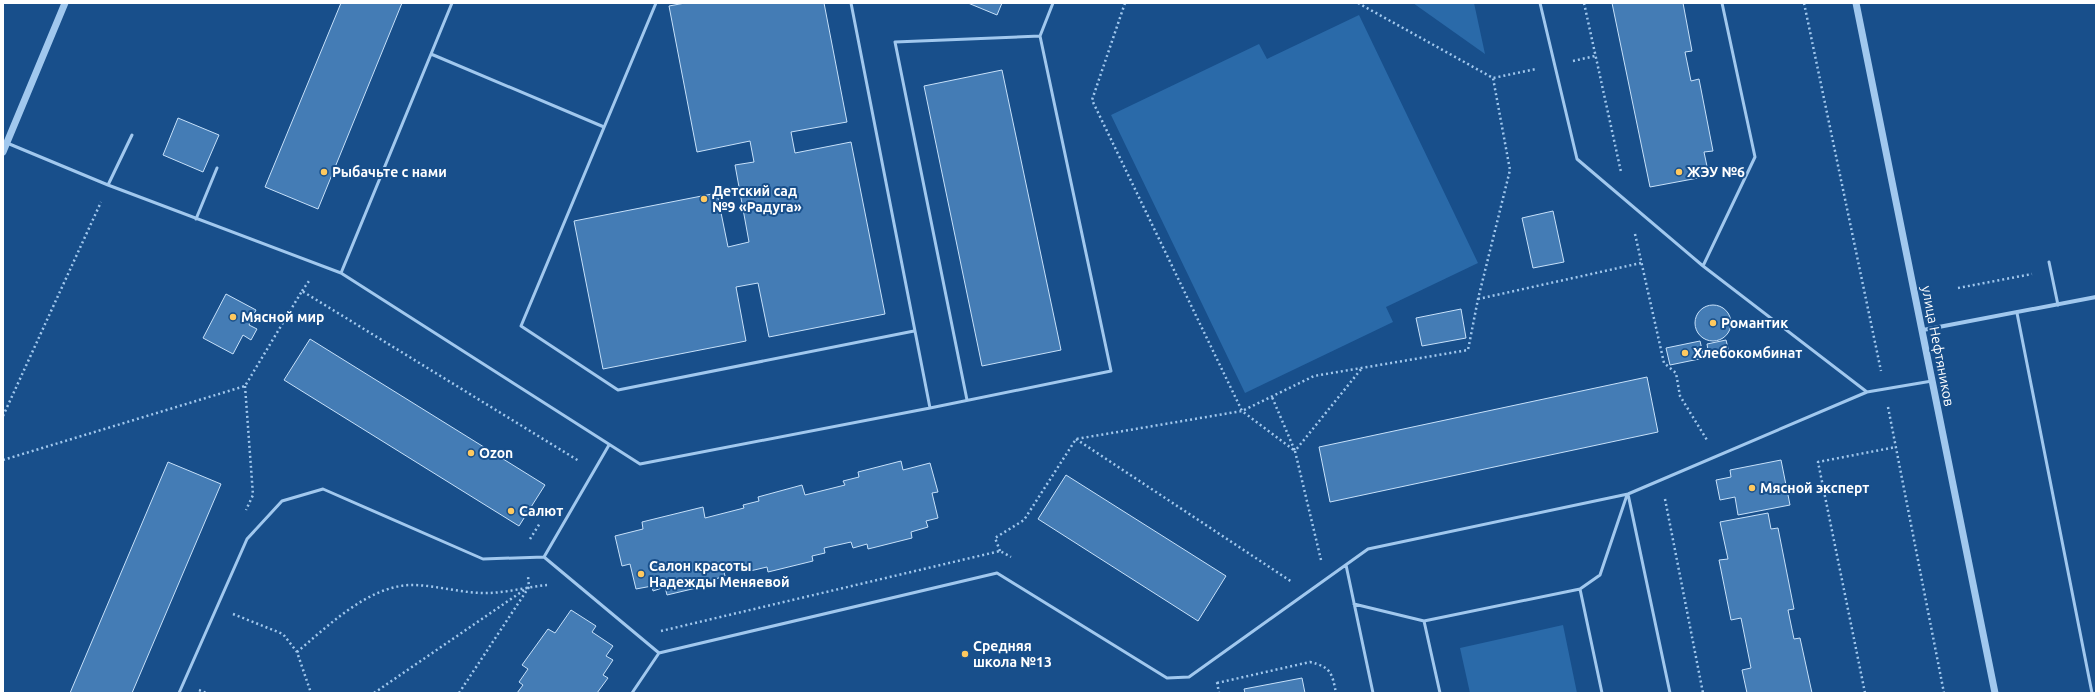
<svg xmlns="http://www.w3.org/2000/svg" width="2099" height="696" viewBox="0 0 2099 696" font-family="Ubuntu,sans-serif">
<rect width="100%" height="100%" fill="#184f8b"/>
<path fill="#2a6aa9" d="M 1413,3 L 1474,3 L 1485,54 Z
M 1359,15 L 1478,263 L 1386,307 L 1393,322 L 1245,393 L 1111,115 L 1259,44 L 1267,59 Z
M 1563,625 L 1577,693 L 1470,693 L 1460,648 Z"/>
<path fill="#447cb5" stroke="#c7e1fa" d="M 341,3 L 402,3 L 318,209 L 265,187 Z
M 685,3 L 824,3 L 847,122 L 791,132 L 795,153 L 851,142 L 885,314 L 769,337 L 758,283 L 736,287 L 746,341 L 603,369 L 574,221 L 717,193 L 728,247 L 749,242 L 735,165 L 754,162 L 750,141 L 697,152 L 669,6 Z
M 968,3 L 1002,3 L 997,15 Z
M 1612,3 L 1683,3 L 1692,51 L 1685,52 L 1691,81 L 1699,79 L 1713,151 L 1704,152 L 1709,176 L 1650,187 Z
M 1002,70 L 1061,350 L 982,366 L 924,86 Z
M 178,118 L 219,135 L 203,172 L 163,155 Z
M 1553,211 L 1564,262 L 1533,268 L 1522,218 Z
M 226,294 L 256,310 L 249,325 L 257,329 L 251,340 L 243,335 L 233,354 L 203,338 Z
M1695 323a18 18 0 1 1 36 0a18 18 0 1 1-36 0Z
M 1461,309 L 1466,338 L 1422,346 L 1416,318 Z
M 310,339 L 545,485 L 519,526 L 284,380 Z
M 1726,340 L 1729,352 L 1709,356 L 1707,344 Z
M 1700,341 L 1704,358 L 1670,365 L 1666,348 Z
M 1647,377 L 1658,432 L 1330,502 L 1319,447 Z
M 1781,460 L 1790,505 L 1738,515 L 1735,497 L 1720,500 L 1716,480 L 1731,477 L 1730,470 Z
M 901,461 L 903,470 L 930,463 L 938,492 L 932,493 L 938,518 L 926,521 L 928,527 L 911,532 L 912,538 L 868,549 L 867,544 L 853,548 L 851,542 L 824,548 L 825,553 L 812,556 L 813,561 L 768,572 L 767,567 L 750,571 L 749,566 L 724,572 L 725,576 L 712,580 L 713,584 L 667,595 L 665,587 L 653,591 L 652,586 L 636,589 L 630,564 L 622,566 L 615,536 L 643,529 L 642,522 L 703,507 L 705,518 L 744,508 L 743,505 L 759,501 L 758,497 L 802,485 L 805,495 L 845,485 L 843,481 L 859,477 L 858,472 Z
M 168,462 L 221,484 L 132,693 L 70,693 Z
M 1066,475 L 1226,576 L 1198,621 L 1038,519 Z
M 1768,513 L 1771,529 L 1778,528 L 1794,609 L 1788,610 L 1794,639 L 1800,638 L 1812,693 L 1747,693 L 1742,670 L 1751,668 L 1741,618 L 1731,620 L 1719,560 L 1728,559 L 1720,522 Z
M 571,610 L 596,626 L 592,632 L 613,646 L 606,656 L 613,660 L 603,675 L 608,678 L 597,693 L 517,693 L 523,685 L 519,682 L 528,669 L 522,665 L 548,629 L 555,633 Z
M 1302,678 L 1305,693 L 1245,693 L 1244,689 Z"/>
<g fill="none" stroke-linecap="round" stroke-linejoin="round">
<path stroke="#a1c8ee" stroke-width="2.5" stroke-dasharray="2 3" stroke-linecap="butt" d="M 1125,3 L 1092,100 L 1242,411 L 1314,376 L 1468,350 L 1478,299 L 1510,170 L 1493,78
M 1358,3 L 1493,78 L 1536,69
M 1584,3 L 1621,172
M 1804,3 L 1881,371
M 1573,61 L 1595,56
M 1635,234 L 1664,363 L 1676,373 L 1680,396 L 1707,440
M 1958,288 L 2032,274
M 302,291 L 309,281
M 1478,299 L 1641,263
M 245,386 L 253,495 L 246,510
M 1888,407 L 1944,693
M 3,416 L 101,202
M 1076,439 L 1292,582
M 3,460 L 245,386 L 302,291 L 579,461
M 1665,499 L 1703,693
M 530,539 L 540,523
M 1000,551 L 995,538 L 1024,520 L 1076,439 L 1242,411 L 1295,451 L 1272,397
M 1321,560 L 1295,451 L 1362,368
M 233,614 L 283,634 L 297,652 L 311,693
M 661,631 L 1000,551 L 1011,557
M 297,652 C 328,626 368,586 411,585 C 437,585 464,594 490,593 C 509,592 528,587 547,585
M 1217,682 L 1219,693
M 1217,683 L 1310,662 C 1331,667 1332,673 1336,693
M 199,690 L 206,693
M 374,693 L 527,588
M 459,693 L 529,587 L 528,576
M 1865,693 L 1818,462 L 1896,447"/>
<path stroke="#a1c8ee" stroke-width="3" d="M 656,3 L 521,326 L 618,390 L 914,331
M 1540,3 L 1577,159 L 1703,266 L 1867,392 L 1932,381
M 431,54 L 604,127
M 7,143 L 108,185 L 341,273 L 452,3
M 108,185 L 132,135
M 196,219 L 217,168
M 2049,262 L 2058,305
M 1703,266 L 1755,157 L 1722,3
M 341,273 L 640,464 L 930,408 L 851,3
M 2017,313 L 2092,693
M 967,400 L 895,42 L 1040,36
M 930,408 L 1111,371 L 1040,36 L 1053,3
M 1628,494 L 1670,693
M 544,557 L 659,653
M 1346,565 L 1373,693
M 1580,589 L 1600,575 L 1627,495
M 1354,604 L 1424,621
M 179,693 L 247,539 L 282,501 L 323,489 L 483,559 L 544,557 L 609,445
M 632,693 L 659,653 L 997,573 L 1167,678 L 1189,677 L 1368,549 L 1628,494 L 1867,392
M 1440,693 L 1424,621 L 1580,589 L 1602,693"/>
<path stroke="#a1c8ee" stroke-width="4" d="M 1923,330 L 2096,297"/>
<path stroke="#a1c8ee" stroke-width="7" d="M 1856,3 L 1995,693
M 3,152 L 65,3"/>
</g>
<g fill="#ffc95f" stroke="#184f8b" stroke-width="1.5">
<circle cx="324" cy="172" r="4"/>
<circle cx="1679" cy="172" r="4"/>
<circle cx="704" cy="199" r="4"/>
<circle cx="233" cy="317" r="4"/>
<circle cx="1713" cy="323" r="4"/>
<circle cx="1685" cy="353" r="4"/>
<circle cx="471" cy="453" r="4"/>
<circle cx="1752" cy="488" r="4"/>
<circle cx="511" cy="511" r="4"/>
<circle cx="641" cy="574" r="4"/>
<circle cx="965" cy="654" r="4"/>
</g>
<g text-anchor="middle" stroke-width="4" stroke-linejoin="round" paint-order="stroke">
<g font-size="14" font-weight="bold" fill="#fff" stroke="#184f8b" text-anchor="start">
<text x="332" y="177">Рыбачьте с нами</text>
<text x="1687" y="177">ЖЭУ №6</text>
<text x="712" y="196">Детский сад<tspan x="712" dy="16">№9 «Радуга»</tspan></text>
<text x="241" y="322">Мясной мир</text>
<text x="1721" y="328">Романтик</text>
<text x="1693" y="358">Хлебокомбинат</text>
<text x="479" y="458">Ozon</text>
<text x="1760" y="493">Мясной эксперт</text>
<text x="519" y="516">Салют</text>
<text x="649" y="571">Салон красоты<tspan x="649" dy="16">Надежды Меняевой</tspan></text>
<text x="973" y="651">Средняя<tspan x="973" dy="16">школа №13</tspan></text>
</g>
<g font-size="14" fill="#fff" stroke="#184f8b">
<text transform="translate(1938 346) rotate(79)" y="5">улица Нефтяников</text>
</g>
</g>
<rect width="2099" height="696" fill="none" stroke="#ffffff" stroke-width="8"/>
</svg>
